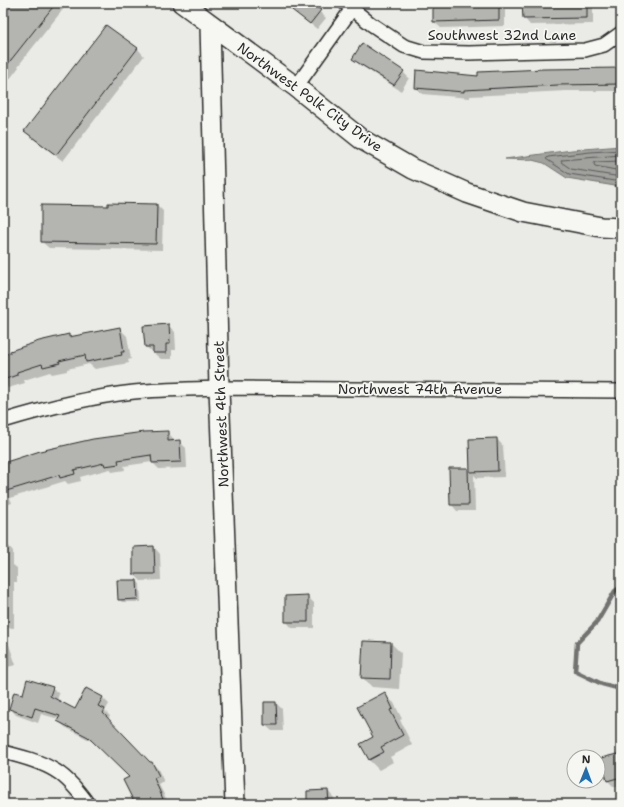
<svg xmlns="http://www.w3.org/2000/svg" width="624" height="807" viewBox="0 0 624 807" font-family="'Shantell Sans',sans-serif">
<rect width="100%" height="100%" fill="#eaeae6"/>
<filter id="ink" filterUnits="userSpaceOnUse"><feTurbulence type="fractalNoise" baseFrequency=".025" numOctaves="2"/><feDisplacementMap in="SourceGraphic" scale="8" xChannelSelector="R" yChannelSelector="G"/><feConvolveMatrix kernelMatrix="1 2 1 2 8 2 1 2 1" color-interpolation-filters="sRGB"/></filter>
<g filter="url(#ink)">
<path fill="#a1a19e" stroke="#727270" d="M 621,146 L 621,187 L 567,178 L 544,163 L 532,160 L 505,159 L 572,150 Z"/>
<path fill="#0003" d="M 3,3 L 68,3 L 18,66 L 19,67 L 3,88 Z
M 283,3 L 310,3 L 326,18 L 317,29 Z
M 451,3 L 498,3 L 505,10 L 505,26 L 441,28 L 434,22 L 452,5 Z
M 523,3 L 589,3 L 593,7 L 593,24 L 530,25 L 524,18 Z
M 107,26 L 138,49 L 144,56 L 63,161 L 32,138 L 26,131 Z
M 353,58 L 403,72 L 409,78 L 401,91 L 360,65 Z
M 621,69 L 621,91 L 566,91 L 470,96 L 470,98 L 422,94 L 416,87 L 479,77 Z
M 157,205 L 163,211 L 162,250 L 49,248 L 42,242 L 109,207 Z
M 168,325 L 175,332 L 176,350 L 172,350 L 172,359 L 161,359 L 146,347 Z
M 119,328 L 127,336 L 131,359 L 128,360 L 129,363 L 95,369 L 89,364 L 67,369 L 67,371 L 52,374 L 50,372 L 24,380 L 25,383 L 8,388 L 3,383 L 3,356 L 68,335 L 70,338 Z
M 167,432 L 174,439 L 174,442 L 179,441 L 186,448 L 187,468 L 159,469 L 152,462 L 124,466 L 125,470 L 112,472 L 110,469 L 80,477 L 81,481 L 68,484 L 65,481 L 10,498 L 12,503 L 3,506 L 3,468 Z
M 497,439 L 503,446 L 505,477 L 477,478 L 474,475 L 475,511 L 457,511 L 451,504 L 468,469 L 471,472 L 470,440 Z
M 3,544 L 7,544 L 13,551 L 13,565 L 17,568 L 17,582 L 14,582 L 14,628 L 3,627 Z
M 154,547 L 160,554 L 161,580 L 141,581 L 134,574 L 134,548 Z
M 137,581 L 140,584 L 141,602 L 122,602 L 119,599 Z
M 307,596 L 314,603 L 314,628 L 292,628 L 286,621 Z
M 3,638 L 9,645 L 16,665 L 3,668 Z
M 391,643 L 401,653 L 399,689 L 372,687 L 362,677 Z
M 3,677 L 7,686 L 3,687 Z
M 52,688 L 59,694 L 57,700 L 76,710 L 103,698 L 109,704 L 105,711 L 110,716 L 108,720 L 150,764 L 152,763 L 158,769 L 164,782 L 159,785 L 169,804 L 136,804 L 130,777 L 95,743 L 65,727 L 58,721 L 59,719 L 41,714 L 38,723 L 16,715 L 10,708 L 23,696 Z
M 384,694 L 394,703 L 402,719 L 400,720 L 412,745 L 390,757 L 393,762 L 379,770 L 369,760 Z
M 276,703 L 282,709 L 283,731 L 272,731 L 265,725 Z
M 621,755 L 621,785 L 614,787 L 607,780 Z
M 328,791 L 334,798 L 335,804 L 308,804 Z"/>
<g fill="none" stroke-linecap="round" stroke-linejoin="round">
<path stroke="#5a5a59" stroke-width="1" d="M 621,150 L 590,152 L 548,157 L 546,159 L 569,174 L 621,182
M 621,155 L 562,160 L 561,162 L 571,169 L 621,177
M 621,161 L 595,162 L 594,164 L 595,166 L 621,171"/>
<path stroke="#727270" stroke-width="4.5" d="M 621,587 L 615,591 L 597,622 L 577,643 L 575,671 L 602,684 L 621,689"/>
</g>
<path fill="#b4b4b1" stroke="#2b2b2b" d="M 3,3 L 56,3 L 3,70 Z
M 283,3 L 311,3 L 321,10 L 310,24 Z
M 450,3 L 499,3 L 499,20 L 433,22 L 433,5 L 451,4 Z
M 522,3 L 587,3 L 587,18 L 523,19 Z
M 106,25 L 138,48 L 56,155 L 24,131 Z
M 362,43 L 404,71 L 394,85 L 352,59 Z
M 621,68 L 621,84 L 558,85 L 464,90 L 464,92 L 415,88 L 416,70 L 478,76 L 478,72 L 544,69 Z
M 108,203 L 157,204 L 156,244 L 41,242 L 41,205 L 108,206 Z
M 169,324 L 170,344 L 166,344 L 166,353 L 153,353 L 153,347 L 145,347 L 143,326 Z
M 120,327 L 124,352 L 121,352 L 122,355 L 86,362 L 85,355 L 59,361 L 60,363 L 43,367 L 42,364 L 17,372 L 17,375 L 3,380 L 3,355 L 10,353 L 10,351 L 39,341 L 69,334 L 69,337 Z
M 168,431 L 168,441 L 180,440 L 181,462 L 152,463 L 151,455 L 118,460 L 119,464 L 105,466 L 104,463 L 74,470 L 75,474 L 60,478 L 59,475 L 3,492 L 3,463 L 40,451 L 93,439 L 144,432 Z
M 497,438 L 498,471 L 470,472 L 469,439 Z
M 449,468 L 468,468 L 469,505 L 450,505 Z
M 154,546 L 155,574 L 133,574 L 133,547 Z
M 117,580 L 137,580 L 138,599 L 118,600 Z
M 308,595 L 308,622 L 285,622 L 285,596 Z
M 363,641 L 391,642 L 390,679 L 361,678 Z
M 27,679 L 53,687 L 50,696 L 75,709 L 86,688 L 103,697 L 98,706 L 105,709 L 103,713 L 150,762 L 152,762 L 159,776 L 154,778 L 163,799 L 151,804 L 135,804 L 123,780 L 129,777 L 88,737 L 57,721 L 60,716 L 35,708 L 32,717 L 9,709 L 14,692 L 23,694 Z
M 385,692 L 393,709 L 390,710 L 403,735 L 381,747 L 384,752 L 369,760 L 360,744 L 373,737 L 357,707 Z
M 264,702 L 276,702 L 277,725 L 264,725 Z
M 621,753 L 621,777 L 607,781 L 601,758 Z
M 328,790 L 329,804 L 307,804 L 307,791 Z"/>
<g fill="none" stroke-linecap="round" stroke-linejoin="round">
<defs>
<path id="street" d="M 345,3 L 371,24 L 404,46 L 424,52 L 469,53 L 585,50 L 604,45 L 621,33
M 296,87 L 356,3
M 3,421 C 46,408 89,397 134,392 C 162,389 191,389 219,388 L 621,391
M 3,752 C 20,756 40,761 56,771 C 69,779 79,792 88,804"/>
<path id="secondary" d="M 182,3 L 296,87 L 361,139 L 413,169 L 467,193 L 523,212 L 601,227 L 621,228
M 210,24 L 219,388 L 235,804"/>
</defs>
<use href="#street" stroke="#2b2b2b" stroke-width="16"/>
<use href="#secondary" stroke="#2b2b2b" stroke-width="22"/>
<use href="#street" stroke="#f6f6f2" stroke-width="13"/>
<use href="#secondary" stroke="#f6f6f2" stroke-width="19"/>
</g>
</g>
<g text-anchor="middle" stroke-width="3.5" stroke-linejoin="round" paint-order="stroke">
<g font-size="14" fill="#2b2b2b" stroke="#f6f6f2">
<text x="502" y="40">Southwest 32nd Lane</text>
<text transform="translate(310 97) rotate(36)" y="5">Northwest Polk City Drive</text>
<text x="420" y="394">Northwest 74th Avenue</text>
<text transform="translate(221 414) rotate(-92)" y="5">Northwest 4th Street</text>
</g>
</g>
<rect width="624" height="807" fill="none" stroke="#f6f6f2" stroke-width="16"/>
<rect x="8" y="8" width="608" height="791" fill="none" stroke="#2b2b2b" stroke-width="1.5" filter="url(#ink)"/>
<g transform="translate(586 769) rotate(1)"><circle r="19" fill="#f6f6f2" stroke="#a5a5a2"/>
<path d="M0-3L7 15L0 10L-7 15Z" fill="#1f6fb2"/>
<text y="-6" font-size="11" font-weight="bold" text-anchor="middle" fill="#2b2b2b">N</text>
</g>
</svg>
